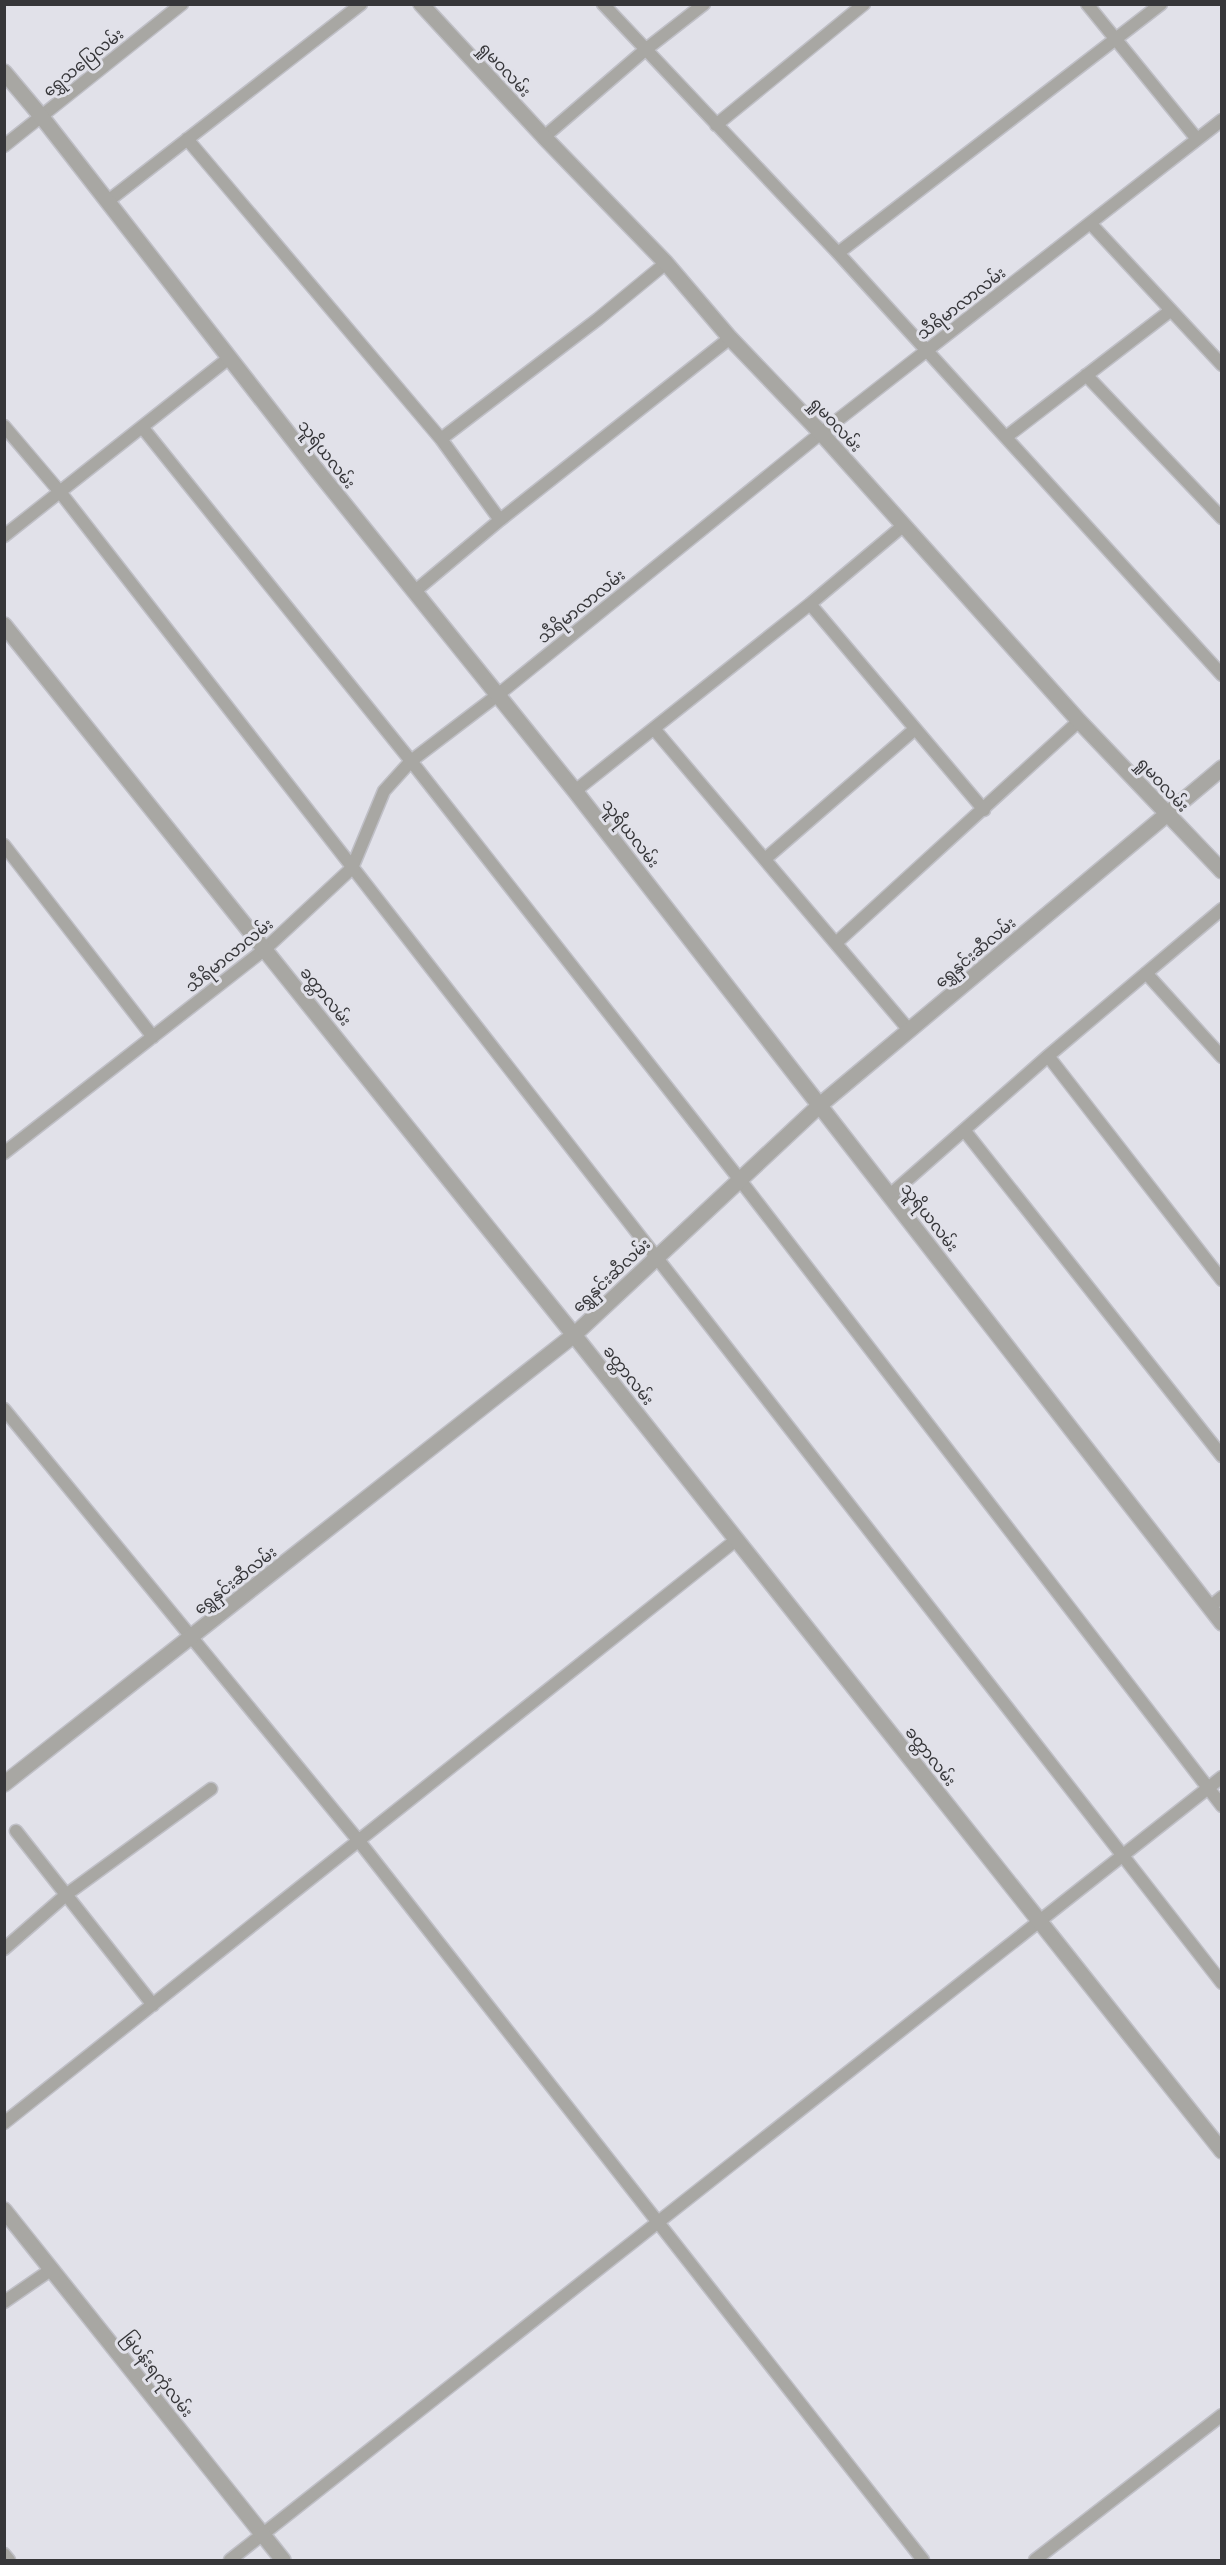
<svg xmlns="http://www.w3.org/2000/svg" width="1226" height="2565" viewBox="0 0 1226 2565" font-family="'Open Sans','Noto Sans Myanmar',sans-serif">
<rect width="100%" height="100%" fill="#e1e1e9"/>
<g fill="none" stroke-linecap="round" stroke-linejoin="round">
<defs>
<path id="minor" d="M 603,4 L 838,253 L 1222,675
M 1087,4 L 1197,139
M 716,125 L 864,4
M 544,137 L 645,50 L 704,4
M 187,139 L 441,439
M 4,146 L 182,4
M 108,201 L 361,4
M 1090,223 L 1222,365
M 838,253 L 1161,4
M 1086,375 L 1222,518
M 4,426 L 60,492 L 1222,1983
M 142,427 L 411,761 L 740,1180 L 1222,1806
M 1006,437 L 1170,311
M 500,520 L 441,439 L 598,319 L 666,263
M 4,536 L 229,358
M 414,592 L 500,520 L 730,338
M 810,604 L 984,810
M 655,730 L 909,1030
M 575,791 L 810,604 L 904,525
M 4,845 L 153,1037
M 765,859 L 915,729
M 836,943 L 1079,721
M 1146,973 L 1222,1057
M 1048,1056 L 1222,1280
M 964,1130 L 1222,1456
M 4,1153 L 265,949 L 352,868 L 384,791 L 411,761 L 499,694 L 821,433 L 1222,120
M 890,1195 L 1048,1056 L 1222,909
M 4,1409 L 358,1840 L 923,2560
M 1210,1607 L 1222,1597
M 16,1831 L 153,2005
M 4,1949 L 67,1894 L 211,1789
M 4,2123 L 736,1540
M 4,2302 L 52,2269
M 4,2554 L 9,2560
M 230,2560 L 1222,1777
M 1035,2560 L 1222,2415"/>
<path id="tertiary" d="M 421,4 L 544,137 L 666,263 L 730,338 L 821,433 L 1079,721 L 1222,871
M 4,72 L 41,116 L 316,469 L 575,791 L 1222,1623
M 4,625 L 574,1335 L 1222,2151
M 4,1784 L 574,1335 L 820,1105 L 1222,768
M 4,2210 L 283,2560"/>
</defs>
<use href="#minor" stroke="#bfbfc6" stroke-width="15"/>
<use href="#tertiary" stroke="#bfbfc6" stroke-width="18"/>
<use href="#minor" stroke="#a8a7a3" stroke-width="12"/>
<use href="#tertiary" stroke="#a8a7a3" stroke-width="15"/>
</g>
<g text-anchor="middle" stroke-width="6" stroke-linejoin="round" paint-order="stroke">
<g font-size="16" fill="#363639" stroke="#e1e1e9">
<text transform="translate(83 62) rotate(-39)" y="6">ရွှေသပြေလမ်း</text>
<text transform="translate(505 69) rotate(47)" y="6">ရှုမဝလမ်း</text>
<text transform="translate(961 303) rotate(-38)" y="6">သီရိမာလာလမ်း</text>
<text transform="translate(836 424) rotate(47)" y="6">ရှုမဝလမ်း</text>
<text transform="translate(327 454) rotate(52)" y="6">သူရိယလမ်း</text>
<text transform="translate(581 606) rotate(-39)" y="6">သီရိမာလာလမ်း</text>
<text transform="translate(1163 784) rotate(47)" y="6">ရှုမဝလမ်း</text>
<text transform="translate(631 833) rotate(52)" y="6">သူရိယလမ်း</text>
<text transform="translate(975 952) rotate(-40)" y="6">ရွှေနှင်းဆီလမ်း</text>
<text transform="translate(229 955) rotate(-39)" y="6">သီရိမာလာလမ်း</text>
<text transform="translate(326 996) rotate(51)" y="6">ခတ္တာလမ်း</text>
<text transform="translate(930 1217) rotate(52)" y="6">သူရိယလမ်း</text>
<text transform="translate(611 1275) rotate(-43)" y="6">ရွှေနှင်းဆီလမ်း</text>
<text transform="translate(629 1375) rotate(52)" y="6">ခတ္တာလမ်း</text>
<text transform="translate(235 1580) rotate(-38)" y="6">ရွှေနှင်းဆီလမ်း</text>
<text transform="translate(931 1756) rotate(52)" y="6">ခတ္တာလမ်း</text>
<text transform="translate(158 2374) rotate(52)" y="6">မြပန်းရကုံလမ်း</text>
</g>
</g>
<rect width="1226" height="2565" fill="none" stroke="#363639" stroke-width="12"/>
</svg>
